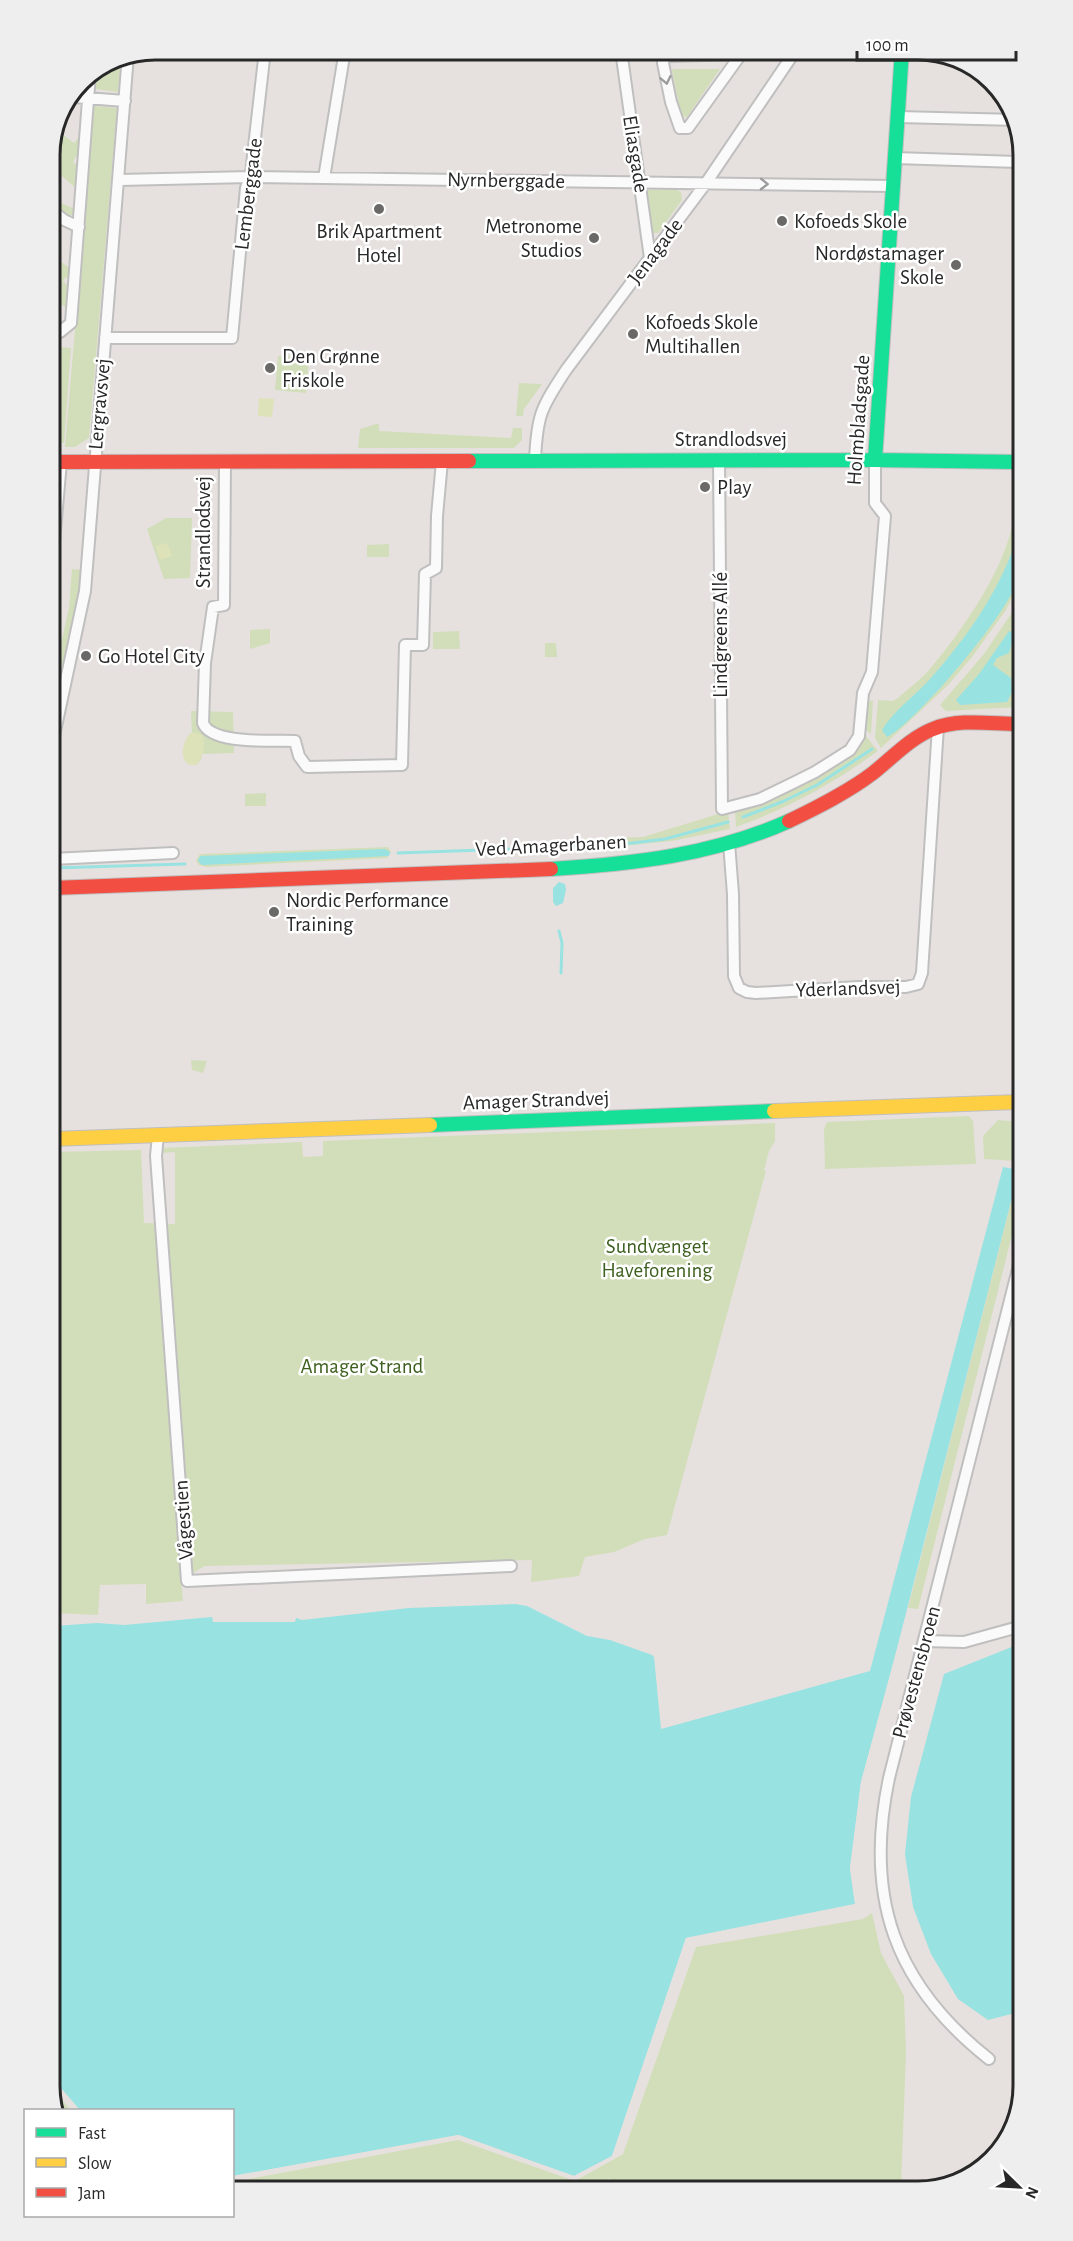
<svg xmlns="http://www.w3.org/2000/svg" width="1073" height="2241" viewBox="0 0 1073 2241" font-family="'Alegreya Sans',sans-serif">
<rect width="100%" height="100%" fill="#e6e1de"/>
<path fill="#d2deba" d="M 121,56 L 118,92 L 95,89 L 97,69 L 115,57 Z
M 672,69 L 720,69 L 687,117 L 681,116 Z
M 94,106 L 117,108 L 89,438 L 75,447 L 65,447 Z
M 58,131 L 74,143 L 81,134 L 80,160 L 76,156 L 73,162 L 80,167 L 77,189 L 50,166 L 50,149 Z
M 674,189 L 681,192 L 682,200 L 658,233 L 653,233 L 646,190 Z
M 54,200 L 75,209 L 75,214 L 68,216 L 55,206 L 56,204 Z
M 50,253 L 68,267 L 72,262 L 70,280 L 66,277 L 63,281 L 69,287 L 66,308 L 50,295 Z
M 50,346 L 71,348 L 64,443 L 51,443 Z
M 278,356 L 309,357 L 306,393 L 275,390 Z
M 519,383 L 542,384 L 524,409 L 523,416 L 516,416 Z
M 376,424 L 379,424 L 379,431 L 511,438 L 513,428 L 522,428 L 522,440 L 514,448 L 358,448 L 360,429 Z
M 1019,494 L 1019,583 L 1006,610 L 972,657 L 949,684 L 881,748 L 875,738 L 878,700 L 893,701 L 898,698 C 908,689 920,680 929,670 C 962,631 1007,567 1014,516 L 1016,516 Z
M 166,518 L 192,518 L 190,578 L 164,579 L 147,529 Z
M 389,544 L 389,557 L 367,557 L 367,545 Z
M 72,569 L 82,570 L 76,629 L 54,715 L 51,715 L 51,689 L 69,608 Z
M 1019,602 L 1019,707 L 946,711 L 940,705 L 984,654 Z
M 270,629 L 270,643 L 250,649 L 250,630 Z
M 459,631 L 460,649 L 433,649 L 433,632 Z
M 545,643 L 556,643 L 557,657 L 545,657 Z
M 873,700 L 871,734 L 866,730 L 868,702 Z
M 191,711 L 233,712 L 234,753 L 202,754 L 201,760 L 196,765 C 177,767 182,740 192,732 Z
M 865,735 L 878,751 C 834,783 787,809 736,827 L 735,810 L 799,786 L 854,755 Z
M 266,793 L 266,806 L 245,806 L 245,794 Z
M 728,811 L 730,829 L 672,841 L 580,850 L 581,839 L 643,837 Z
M 388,847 L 391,852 L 387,858 L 206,867 L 199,865 L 196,861 L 200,854 Z
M 191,1060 L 207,1061 L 203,1073 L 192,1070 Z
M 969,1116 L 973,1121 L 976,1164 L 825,1169 L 824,1129 L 827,1122 Z
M 998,1120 L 1021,1122 L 1021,1199 L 918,1609 L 908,1608 L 1019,1170 L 1019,1161 L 984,1159 L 983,1136 Z
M 775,1123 L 775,1141 L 769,1151 L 764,1171 L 766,1171 L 667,1535 L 645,1539 L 614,1552 L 585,1557 L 579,1576 L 531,1582 L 532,1560 L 205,1566 L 181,1580 L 183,1601 L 146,1604 L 146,1584 L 100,1585 L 98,1615 L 54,1613 L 53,1152 L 141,1150 L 144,1223 L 175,1224 L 175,1152 L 161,1153 L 161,1148 L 302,1142 L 303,1157 L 323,1156 L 323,1141 Z
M 872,1913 L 881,1953 L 904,1996 L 906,2053 L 901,2186 L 608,2188 L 610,2178 L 588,2188 L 233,2191 L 233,2182 L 458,2140 L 575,2181 L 623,2154 L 696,1947 L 863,1919 Z
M 55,2092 L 71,2110 L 55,2110 Z"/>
<path fill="#dee2b8" d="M 259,398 L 274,399 L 272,417 L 258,416 Z
M 167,543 L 172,556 L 160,560 L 156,546 Z
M 193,732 L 202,735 C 206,744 203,759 196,765 C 176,767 182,738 193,732 Z"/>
<path fill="#98e2e2" d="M 1014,546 L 1019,549 C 1019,559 1020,571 1017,581 C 1009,612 916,723 887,737 L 882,730 C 894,710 914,697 930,679 C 964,641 997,595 1014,546 Z
M 1009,631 L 1015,633 L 1009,653 L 997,658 L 993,665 L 1011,678 L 1012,692 L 1007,702 L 960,705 L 956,700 L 979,674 Z
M 385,849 L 390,852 L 389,856 L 202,865 L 198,861 L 200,856 Z
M 559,882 L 565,884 L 566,890 L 563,903 L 556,906 L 553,902 L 553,888 Z
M 1003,1167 L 1019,1170 L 890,1676 L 861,1782 L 850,1868 L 855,1904 L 686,1938 L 612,2156 L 574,2176 L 458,2135 L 233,2176 L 232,2110 L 80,2110 L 55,2081 L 54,1626 L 97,1623 L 124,1625 L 212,1617 L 213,1622 L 295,1622 L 296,1618 L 302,1620 L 409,1608 L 515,1604 L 527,1606 L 587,1636 L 610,1640 L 652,1655 L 654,1657 L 661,1729 L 870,1671 Z
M 1022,1643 L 1023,2011 L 988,2020 L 958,1999 L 931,1954 L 913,1907 L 905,1854 L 911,1797 L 944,1674 Z"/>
<path fill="#e6e1de" d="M 908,1608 L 911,1608 L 893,1677 L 864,1783 L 853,1868 L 857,1905 L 689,1941 L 614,2159 L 573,2179 L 458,2138 L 232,2179 L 233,2176 L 459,2135 L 574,2176 L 612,2156 L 686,1938 L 855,1904 L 850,1868 L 861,1782 Z"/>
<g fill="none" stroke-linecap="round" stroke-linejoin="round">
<path stroke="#98e2e2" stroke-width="3" d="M 743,817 L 784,801 L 817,785 L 872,749
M 585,845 L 633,843 L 665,839 L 728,822
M 525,849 L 574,846
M 398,853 L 513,849
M 52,868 L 185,864
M 559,931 L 562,943 L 561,973"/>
<defs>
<path id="street" d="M 621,50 L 650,258
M 741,54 L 668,56 L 664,58 L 663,63 L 671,102 L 680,128 L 688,128 L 744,50
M 73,97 L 125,101
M 898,117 L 1017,120
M 895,158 L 1018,162
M 324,178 L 345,50
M 119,180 L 250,177 L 893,186
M 50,209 L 64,220 L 79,227
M 50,331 L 60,332 L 71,323 L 90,74
M 105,338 L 232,338 L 246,188 L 251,173 L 265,50
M 535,460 C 537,415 541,408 566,370 L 706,183 L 796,50
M 719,460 L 722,809 L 760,799 L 795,782 L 815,772 L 850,750 L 859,736 L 863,693 L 872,672 L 885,516 L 875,503 L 875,460
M 225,461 L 224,605 L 213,607 L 205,663 L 203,723 C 211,745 274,740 295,741 L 299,756 L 307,767 L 402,765 L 405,645 L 423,645 L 425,574 L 436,568 L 437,516 L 442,461
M 51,576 L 61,462
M 51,750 L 85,591 L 128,55
M 729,843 L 733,894 L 734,976 L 739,988 L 747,992 L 756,993 L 859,987 L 906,987 L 918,984 L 922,973 L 938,727
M 52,859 L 173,853
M 158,1135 L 156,1156 L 187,1581 L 511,1566
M 925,1641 L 964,1642 L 1022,1626
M 989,2059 C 894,1984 864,1897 889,1778 L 1021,1257"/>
<path id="fast" d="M 875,460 L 902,50
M 469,461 L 875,460 L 1019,462
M 551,869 C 633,864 713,855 789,821
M 430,1125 L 774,1111"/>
<path id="slow" d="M 774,1111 L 1021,1102
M 52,1139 L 430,1125"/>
<path id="jam" d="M 51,462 L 469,461
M 789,821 C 818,807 848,792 873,773 C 892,758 910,738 933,729 C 959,718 992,724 1020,724
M 52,888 L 551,869"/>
</defs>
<use href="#street" stroke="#c0bfbf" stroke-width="14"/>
<use href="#fast" stroke="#c0bfbf" stroke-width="16"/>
<use href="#slow" stroke="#c0bfbf" stroke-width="16"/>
<use href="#jam" stroke="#c0bfbf" stroke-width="16"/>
<use href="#street" stroke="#fbfafa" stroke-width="10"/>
<use href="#fast" stroke="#16e098" stroke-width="14"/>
<use href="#slow" stroke="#ffcf43" stroke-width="14"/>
<use href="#jam" stroke="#f24e42" stroke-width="14"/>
</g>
<defs><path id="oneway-chevron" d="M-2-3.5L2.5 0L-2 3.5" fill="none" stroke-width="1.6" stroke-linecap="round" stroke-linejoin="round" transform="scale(1.5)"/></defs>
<g stroke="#9c9c9c">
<use href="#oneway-chevron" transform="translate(666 80) rotate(78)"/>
<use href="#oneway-chevron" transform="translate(764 184) rotate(1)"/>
</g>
<g fill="#6a6968" stroke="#fff" stroke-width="2">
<circle cx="379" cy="209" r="6"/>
<circle cx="782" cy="221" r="6"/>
<circle cx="594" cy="238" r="6"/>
<circle cx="956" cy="265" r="6"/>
<circle cx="633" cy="334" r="6"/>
<circle cx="270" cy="368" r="6"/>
<circle cx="705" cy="487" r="6"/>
<circle cx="86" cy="656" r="6"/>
<circle cx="274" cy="912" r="6"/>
</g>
<g text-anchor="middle" stroke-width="5" stroke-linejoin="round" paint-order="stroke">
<g font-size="21" fill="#282828" stroke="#fff">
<text transform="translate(636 154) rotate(81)" y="7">Eliasgade</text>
<text transform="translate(506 180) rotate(1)" y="7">Nyrnberggade</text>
<text transform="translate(248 194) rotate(-83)" y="7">Lemberggade</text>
<text transform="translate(655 251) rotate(-53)" y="7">Jenagade</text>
<text transform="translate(99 404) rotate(-85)" y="7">Lergravsvej</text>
<text transform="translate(858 420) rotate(-86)" y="7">Holmbladsgade</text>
<text x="731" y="446">Strandlodsvej</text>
<text transform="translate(203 532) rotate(-90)" y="7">Strandlodsvej</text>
<text transform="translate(720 635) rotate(-90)" y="7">Lindgreens Allé</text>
<text transform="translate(551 845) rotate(-3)" y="7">Ved Amagerbanen</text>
<text transform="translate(848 988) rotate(-2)" y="7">Yderlandsvej</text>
<text transform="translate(536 1100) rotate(-2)" y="7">Amager Strandvej</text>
<text transform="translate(183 1520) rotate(-94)" y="7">Vågestien</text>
<text transform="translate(916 1672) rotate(-75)" y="7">Prøvestensbroen</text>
</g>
<g font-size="21" fill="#282828" stroke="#fff" text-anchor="start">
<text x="794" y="228">Kofoeds Skole</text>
<text x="582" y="233" text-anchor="end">Metronome<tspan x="582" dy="24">Studios</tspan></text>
<text x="379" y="238" text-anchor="middle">Brik Apartment<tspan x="379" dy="24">Hotel</tspan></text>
<text x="944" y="260" text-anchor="end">Nordøstamager<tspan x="944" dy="24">Skole</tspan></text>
<text x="645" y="329">Kofoeds Skole<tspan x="645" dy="24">Multihallen</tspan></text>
<text x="282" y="363">Den Grønne<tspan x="282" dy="24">Friskole</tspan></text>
<text x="717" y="494">Play</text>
<text x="98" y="663">Go Hotel City</text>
<text x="286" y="907">Nordic Performance<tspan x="286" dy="24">Training</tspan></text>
</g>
<g font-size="21" fill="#3d5f1f" stroke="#fff">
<text x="657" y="1253">Sundvænget<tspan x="657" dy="24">Haveforening</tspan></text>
<text x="362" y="1373">Amager Strand</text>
</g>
</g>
<path d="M0 0H1073V2241H0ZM155 60H918A95 95 0 0 1 1013 155V2086A95 95 0 0 1 918 2181H155A95 95 0 0 1 60 2086V155A95 95 0 0 1 155 60Z" fill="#eee" fill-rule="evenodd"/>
<path fill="none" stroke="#282828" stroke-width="3" d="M155 60H918A95 95 0 0 1 1013 155V2086A95 95 0 0 1 918 2181H155A95 95 0 0 1 60 2086V155A95 95 0 0 1 155 60Z"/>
<rect x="24" y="2109" width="210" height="108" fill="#ffffff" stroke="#a9a9a9" stroke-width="1.5"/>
<rect x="36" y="2128" width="30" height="9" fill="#16e098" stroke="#a9a9a9" stroke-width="1.5"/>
<text x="78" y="2139" font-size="18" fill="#282828">Fast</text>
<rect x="36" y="2158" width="30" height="9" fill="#ffcf43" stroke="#a9a9a9" stroke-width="1.5"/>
<text x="78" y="2169" font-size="18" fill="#282828">Slow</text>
<rect x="36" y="2188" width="30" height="9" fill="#f24e42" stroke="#a9a9a9" stroke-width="1.5"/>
<text x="78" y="2199" font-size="18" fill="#282828">Jam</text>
<g transform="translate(1019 2187) rotate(114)" stroke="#ffffff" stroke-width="4.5" paint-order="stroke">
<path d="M0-4.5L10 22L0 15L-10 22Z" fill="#282828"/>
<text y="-9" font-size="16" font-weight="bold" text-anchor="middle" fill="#282828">N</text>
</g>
<path d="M857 51v9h159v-9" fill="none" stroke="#282828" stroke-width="3"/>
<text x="866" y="51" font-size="18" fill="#282828" stroke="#ffffff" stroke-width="4.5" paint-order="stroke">100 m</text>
</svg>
